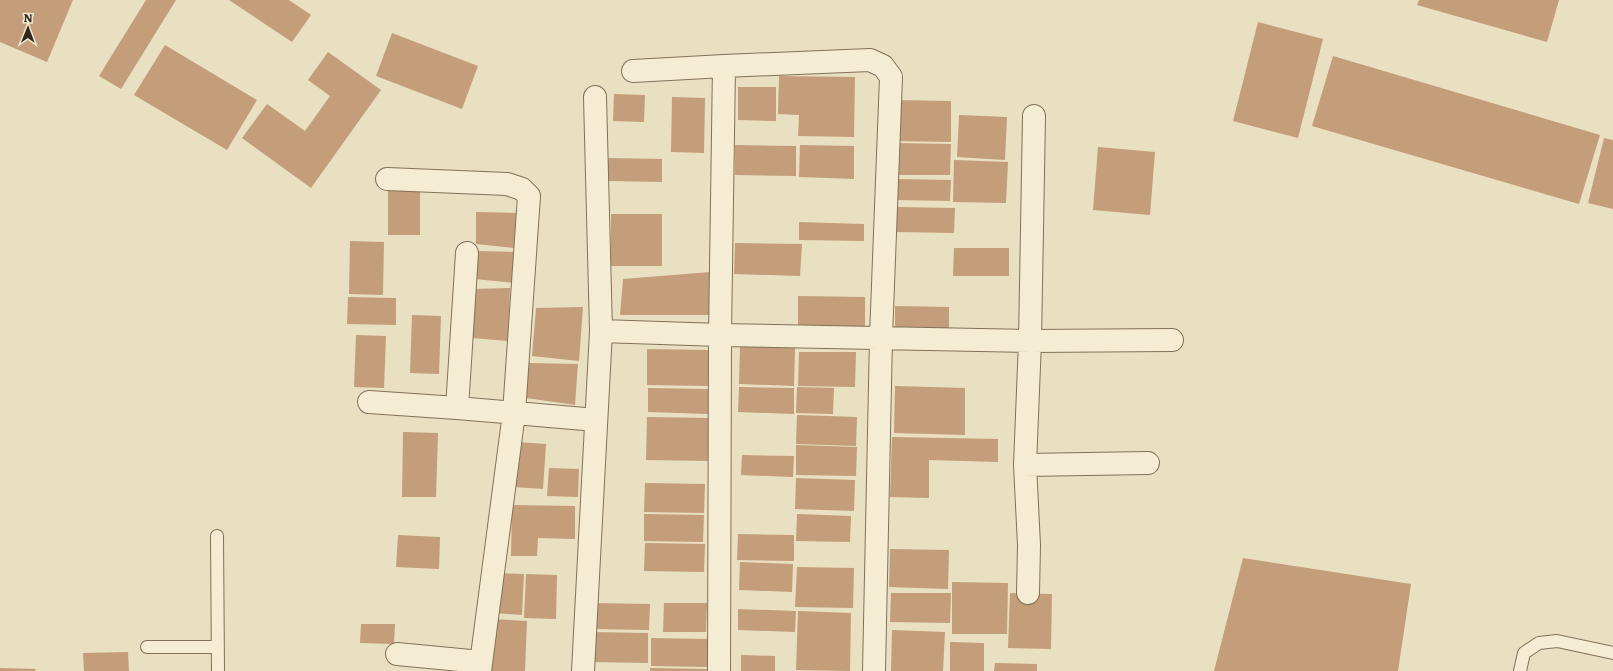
<svg xmlns="http://www.w3.org/2000/svg" width="1613" height="671" viewBox="0 0 1613 671" font-family="Literata,serif">
<rect width="100%" height="100%" fill="#e9dfc1"/>
<path fill="#c49d7a" d="M 0,0 L 73,0 L 47,62 L 0,42 Z
M 146,0 L 176,0 L 121,89 L 99,76 Z
M 229,0 L 289,0 L 311,15 L 292,42 Z
M 1419,0 L 1559,0 L 1547,42 L 1417,5 Z
M 1258,22 L 1323,39 L 1298,138 L 1233,121 Z
M 392,33 L 478,66 L 462,109 L 376,76 Z
M 165,45 L 257,100 L 227,150 L 134,95 Z
M 328,52 L 381,90 L 311,188 L 242,138 L 267,104 L 305,131 L 330,96 L 308,80 Z
M 1333,56 L 1600,135 L 1579,204 L 1312,126 Z
M 779,76 L 855,77 L 854,137 L 798,136 L 799,115 L 778,114 Z
M 738,87 L 776,87 L 776,121 L 738,120 Z
M 614,94 L 645,95 L 644,122 L 613,121 Z
M 672,97 L 705,98 L 704,153 L 671,152 Z
M 894,100 L 951,101 L 951,142 L 894,141 Z
M 959,115 L 1007,117 L 1005,160 L 957,157 Z
M 1604,138 L 1613,140 L 1613,209 L 1588,203 Z
M 895,143 L 951,144 L 950,175 L 895,175 Z
M 735,145 L 796,146 L 796,176 L 735,175 Z
M 800,145 L 854,146 L 854,179 L 799,177 Z
M 1098,147 L 1155,152 L 1150,215 L 1093,210 Z
M 608,158 L 662,159 L 662,182 L 607,181 Z
M 954,160 L 1008,162 L 1006,203 L 953,202 Z
M 895,179 L 951,180 L 950,201 L 894,200 Z
M 388,189 L 420,190 L 420,235 L 388,235 Z
M 897,207 L 955,208 L 954,233 L 896,232 Z
M 476,212 L 516,213 L 514,248 L 476,244 Z
M 611,214 L 662,214 L 662,266 L 611,266 Z
M 799,222 L 864,224 L 864,241 L 799,240 Z
M 350,241 L 384,242 L 383,295 L 349,294 Z
M 735,243 L 802,244 L 800,276 L 734,274 Z
M 954,248 L 1009,248 L 1009,276 L 953,276 Z
M 476,251 L 517,252 L 516,283 L 475,279 Z
M 710,272 L 709,315 L 620,315 L 623,279 Z
M 510,288 L 508,341 L 471,338 L 473,289 Z
M 798,296 L 865,297 L 865,330 L 798,329 Z
M 348,297 L 396,298 L 396,325 L 347,324 Z
M 895,306 L 949,307 L 949,330 L 895,330 Z
M 583,307 L 579,361 L 532,356 L 536,308 Z
M 412,315 L 441,316 L 439,374 L 410,373 Z
M 356,335 L 386,336 L 384,388 L 354,387 Z
M 740,346 L 795,348 L 794,386 L 739,384 Z
M 647,349 L 709,350 L 708,386 L 647,385 Z
M 799,352 L 856,352 L 855,387 L 798,386 Z
M 528,363 L 578,364 L 575,405 L 526,398 Z
M 895,386 L 965,388 L 965,435 L 894,433 Z
M 739,387 L 794,388 L 794,414 L 738,412 Z
M 797,387 L 834,388 L 833,414 L 796,413 Z
M 648,388 L 708,389 L 708,414 L 648,412 Z
M 797,415 L 857,417 L 856,446 L 796,444 Z
M 647,417 L 710,418 L 709,461 L 646,460 Z
M 403,432 L 438,433 L 436,497 L 402,497 Z
M 892,437 L 998,439 L 998,462 L 929,460 L 929,498 L 890,497 Z
M 516,442 L 546,444 L 543,489 L 514,487 Z
M 796,445 L 857,447 L 856,476 L 796,475 Z
M 742,455 L 794,456 L 793,477 L 741,475 Z
M 549,468 L 579,469 L 578,497 L 547,496 Z
M 796,478 L 855,480 L 854,511 L 795,509 Z
M 645,483 L 705,484 L 704,513 L 644,512 Z
M 512,505 L 575,506 L 575,539 L 538,538 L 537,556 L 511,556 Z
M 644,514 L 704,515 L 703,542 L 644,541 Z
M 797,514 L 851,516 L 850,542 L 796,541 Z
M 738,534 L 794,535 L 794,561 L 737,560 Z
M 398,535 L 440,537 L 439,569 L 396,567 Z
M 645,543 L 705,544 L 704,572 L 644,571 Z
M 890,549 L 949,550 L 948,589 L 889,587 Z
M 1243,558 L 1411,584 L 1398,671 L 1214,671 Z
M 740,562 L 793,564 L 792,592 L 739,590 Z
M 797,567 L 854,568 L 853,608 L 795,607 Z
M 496,573 L 524,574 L 522,615 L 494,613 Z
M 526,574 L 557,575 L 556,619 L 524,618 Z
M 952,582 L 1008,583 L 1007,634 L 952,634 Z
M 891,593 L 951,593 L 950,623 L 890,622 Z
M 1010,593 L 1052,594 L 1051,649 L 1008,648 Z
M 591,603 L 650,604 L 649,630 L 590,629 Z
M 664,603 L 707,603 L 706,632 L 663,632 Z
M 738,609 L 796,611 L 795,632 L 738,630 Z
M 798,611 L 851,613 L 850,671 L 796,670 Z
M 492,619 L 527,621 L 525,671 L 489,671 Z
M 361,624 L 395,624 L 394,644 L 360,643 Z
M 892,630 L 945,632 L 943,671 L 891,671 Z
M 589,632 L 648,633 L 648,663 L 588,662 Z
M 651,638 L 708,639 L 708,667 L 651,666 Z
M 950,642 L 984,643 L 984,671 L 950,671 Z
M 128,652 L 129,671 L 84,671 L 83,653 Z
M 741,655 L 775,656 L 775,671 L 741,671 Z
M 995,663 L 1037,664 L 1037,671 L 994,671 Z
M 0,668 L 36,669 L 35,671 L 0,671 Z
M 650,668 L 708,669 L 708,671 L 650,671 Z"/>
<g fill="none" stroke-linecap="round" stroke-linejoin="round">
<defs>
<path id="service" d="M 217,536 L 218,671
M 147,647 L 217,647
M 1520,671 L 1524,653 L 1539,643 L 1557,641 L 1613,653"/>
<path id="minor" d="M 633,71 L 724,66 L 870,60 L 883,66 L 891,77 L 881,337 L 874,671
M 387,179 L 507,184 L 522,189 L 529,196 L 514,413 L 480,671
M 467,253 L 457,408 L 596,420
M 601,331 L 720,335 L 1030,341 L 1172,340
M 369,402 L 457,408
M 1025,465 L 1148,463
M 1028,593 L 1029,545 L 1025,465 L 1030,341 L 1034,116
M 397,654 L 481,662
M 583,671 L 601,331 L 595,97
M 719,671 L 720,335 L 724,66"/>
</defs>
<use href="#service" stroke="#81715a" stroke-width="14"/>
<use href="#minor" stroke="#81715a" stroke-width="24"/>
<use href="#service" stroke="#f5edd3" stroke-width="12"/>
<use href="#minor" stroke="#f5edd3" stroke-width="22"/>
</g>
<g transform="translate(28 28) rotate(1)" stroke="#f1e9d0" stroke-width="3" paint-order="stroke">
<path d="M0-3L7 15L0 10L-7 15Z" fill="#32281d"/>
<text y="-6" font-size="11" font-weight="bold" text-anchor="middle" fill="#32281d">N</text>
</g>
</svg>
